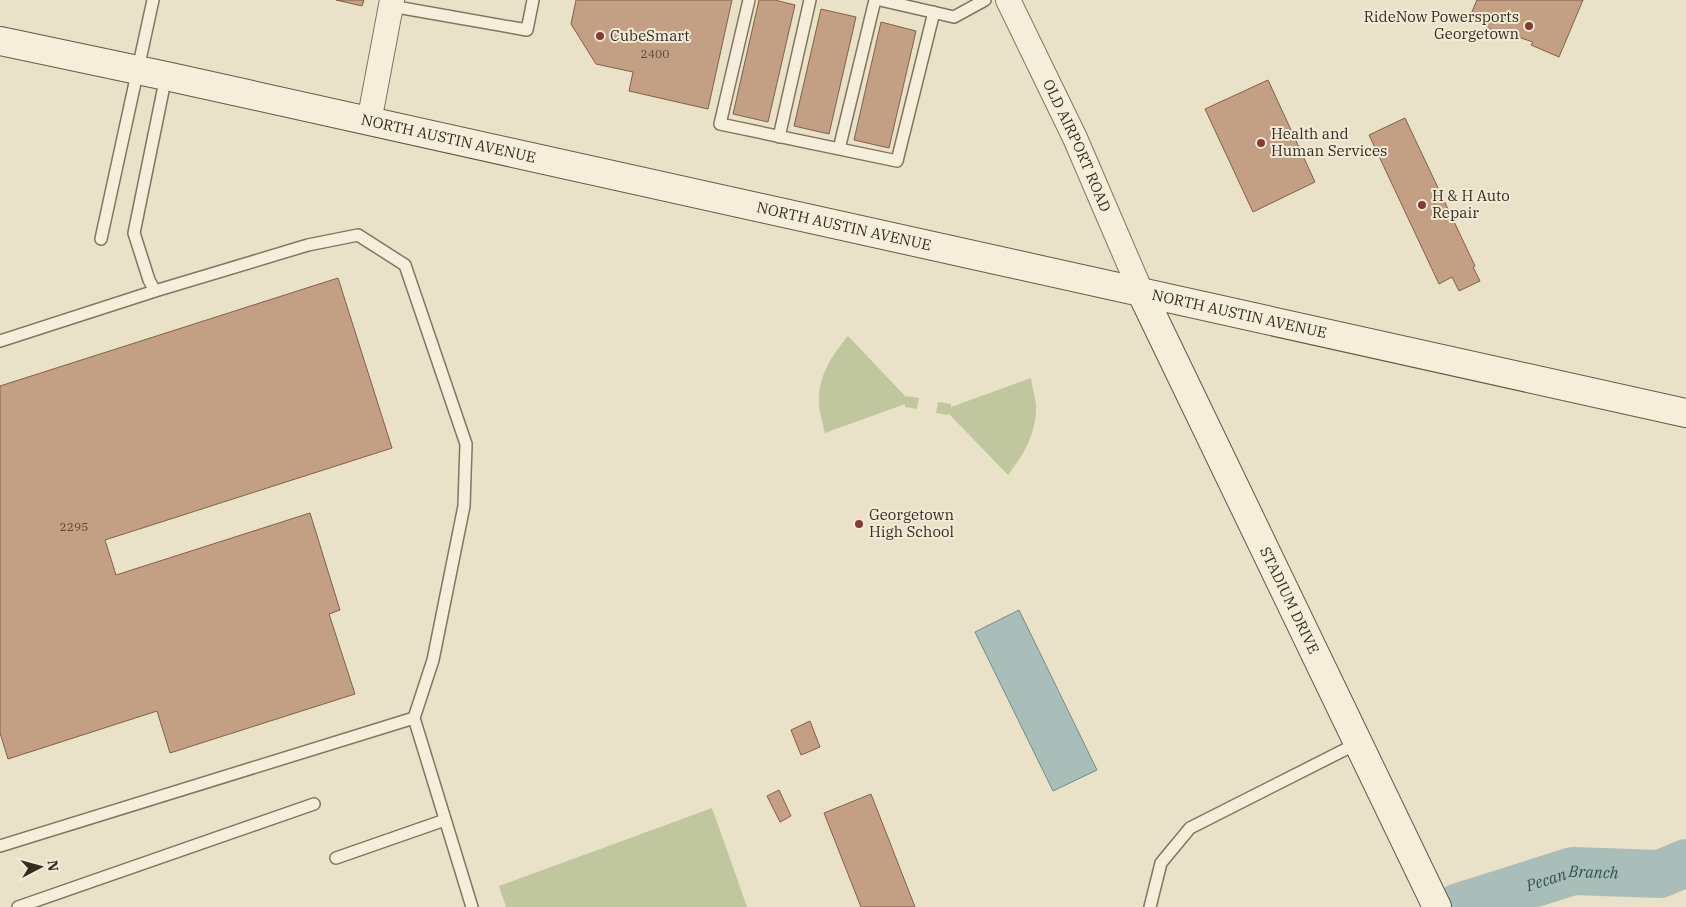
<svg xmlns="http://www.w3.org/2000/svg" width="1686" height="907" viewBox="0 0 1686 907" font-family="'IBM Plex Serif',serif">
<rect width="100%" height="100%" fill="#eae1c9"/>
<path fill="#c0c79e" d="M 848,336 L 906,397 L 907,396 L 919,398 L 917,409 L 905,407 L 905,404 L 825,433 C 823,424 820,415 819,406 C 817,378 831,356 848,336 Z
M 1031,378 C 1032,387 1035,396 1036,405 C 1037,433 1024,454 1008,475 L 949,414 L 948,415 L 936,413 L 938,402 L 951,404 L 951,407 Z
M 712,808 L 747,907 L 506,907 L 499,886 Z"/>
<path fill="#a9beb9" stroke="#718c86" d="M 1019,610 L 1097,770 L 1053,791 L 975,632 Z"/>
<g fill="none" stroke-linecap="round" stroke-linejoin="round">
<path stroke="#a9beb9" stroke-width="48" id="s1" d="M 1459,907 L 1573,871 L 1660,874 L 1686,863"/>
</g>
<path fill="#c3a083" stroke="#806048" d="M 336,0 L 364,0 L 362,6 Z
M 576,0 L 732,0 L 708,109 L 629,91 L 633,72 L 596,64 L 571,24 Z
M 759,0 L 775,0 L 795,5 L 768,122 L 733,114 Z
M 1477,0 L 1583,0 L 1559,57 L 1531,45 L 1533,42 L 1500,31 L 1496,32 L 1472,18 L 1468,21 Z
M 821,9 L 856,17 L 829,134 L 794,126 Z
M 881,22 L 916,31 L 889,148 L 854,140 Z
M 1268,80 L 1315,182 L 1253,212 L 1205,109 Z
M 1405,118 L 1475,266 L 1473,267 L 1480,281 L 1459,291 L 1452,277 L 1439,284 L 1369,135 Z
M 338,278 L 392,448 L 105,540 L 116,575 L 310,513 L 340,610 L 329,614 L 355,694 L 170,753 L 157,711 L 8,759 L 0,733 L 0,386 Z
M 810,721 L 820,747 L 801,755 L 791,730 Z
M 779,790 L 791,816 L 780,822 L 767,796 Z
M 871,794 L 915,907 L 861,907 L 824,813 Z"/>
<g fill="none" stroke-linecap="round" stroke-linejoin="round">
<defs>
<path id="lane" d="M 749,0 L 720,124 L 897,161 L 934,12
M 880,0 L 954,17 L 985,0
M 391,6 L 527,30 L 533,0
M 779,137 L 810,0
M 839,149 L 875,0
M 101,239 L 153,0
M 0,341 L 155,291
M 414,718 L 472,907
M 0,846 L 414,718 L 433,660 L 464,506 L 466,444 L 405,265 L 358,235 L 308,245 L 155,291 L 149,280 L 134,233 L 166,76
M 336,858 L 445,820
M 18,907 L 314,804
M 1150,907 L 1161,863 L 1190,828 L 1358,743"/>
<g id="street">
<path id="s2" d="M 1008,0 L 1075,138 L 1142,294"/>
<path d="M 369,122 L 392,0"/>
</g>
<g id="secondary">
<path id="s3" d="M 0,41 L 166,76 L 1686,413"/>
<path id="s4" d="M 1142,294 L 1437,907"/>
</g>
</defs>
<use href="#lane" stroke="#847460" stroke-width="14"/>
<use href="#street" stroke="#847460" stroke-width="26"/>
<use href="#secondary" stroke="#665643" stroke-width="30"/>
<use href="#lane" stroke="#f5eedb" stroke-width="11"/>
<use href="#street" stroke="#f5eedb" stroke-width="24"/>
<use href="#secondary" stroke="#f5eedb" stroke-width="28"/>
</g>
<g fill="#8c3936" stroke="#f2ebd8" stroke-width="2">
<circle cx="1529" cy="26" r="5"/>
<circle cx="600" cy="36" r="5"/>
<circle cx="1261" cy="143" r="5"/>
<circle cx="1422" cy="205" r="5"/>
<circle cx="859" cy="524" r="5"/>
</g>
<g text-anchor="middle" stroke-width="4" stroke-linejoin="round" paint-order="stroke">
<g font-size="12" fill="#59493a">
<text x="655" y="58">2400</text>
<text x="74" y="531">2295</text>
</g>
<g font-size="15" fill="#362c21" stroke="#f2ebd8" text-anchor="start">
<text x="1519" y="22" text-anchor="end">RideNow Powersports<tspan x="1519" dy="17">Georgetown</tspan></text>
<text x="610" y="41">CubeSmart</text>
<text x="1271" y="139">Health and<tspan x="1271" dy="17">Human Services</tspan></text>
<text x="1432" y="201">H &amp; H Auto<tspan x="1432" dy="17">Repair</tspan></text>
<text x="869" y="520">Georgetown<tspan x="869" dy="17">High School</tspan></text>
</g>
<g font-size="15" fill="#362c21" stroke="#f2ebd8">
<text dy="5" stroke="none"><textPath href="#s3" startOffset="459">NORTH AUSTIN AVENUE</textPath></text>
<text dy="5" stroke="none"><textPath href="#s2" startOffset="161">OLD AIRPORT ROAD</textPath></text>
<text dy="5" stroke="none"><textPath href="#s3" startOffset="864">NORTH AUSTIN AVENUE</textPath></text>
<text dy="5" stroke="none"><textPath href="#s3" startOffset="1269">NORTH AUSTIN AVENUE</textPath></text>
<text dy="5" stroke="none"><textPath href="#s4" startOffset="340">STADIUM DRIVE</textPath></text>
</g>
<g font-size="16" font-style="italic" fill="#325453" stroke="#f2ebd8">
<text dy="6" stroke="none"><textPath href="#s1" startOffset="118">Pecan Branch</textPath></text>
</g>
</g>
<g transform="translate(40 867) rotate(84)" stroke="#f2ebd8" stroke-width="4" paint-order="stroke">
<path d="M0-4L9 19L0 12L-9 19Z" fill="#362c21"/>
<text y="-8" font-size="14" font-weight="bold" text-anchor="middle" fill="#362c21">N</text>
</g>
</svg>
